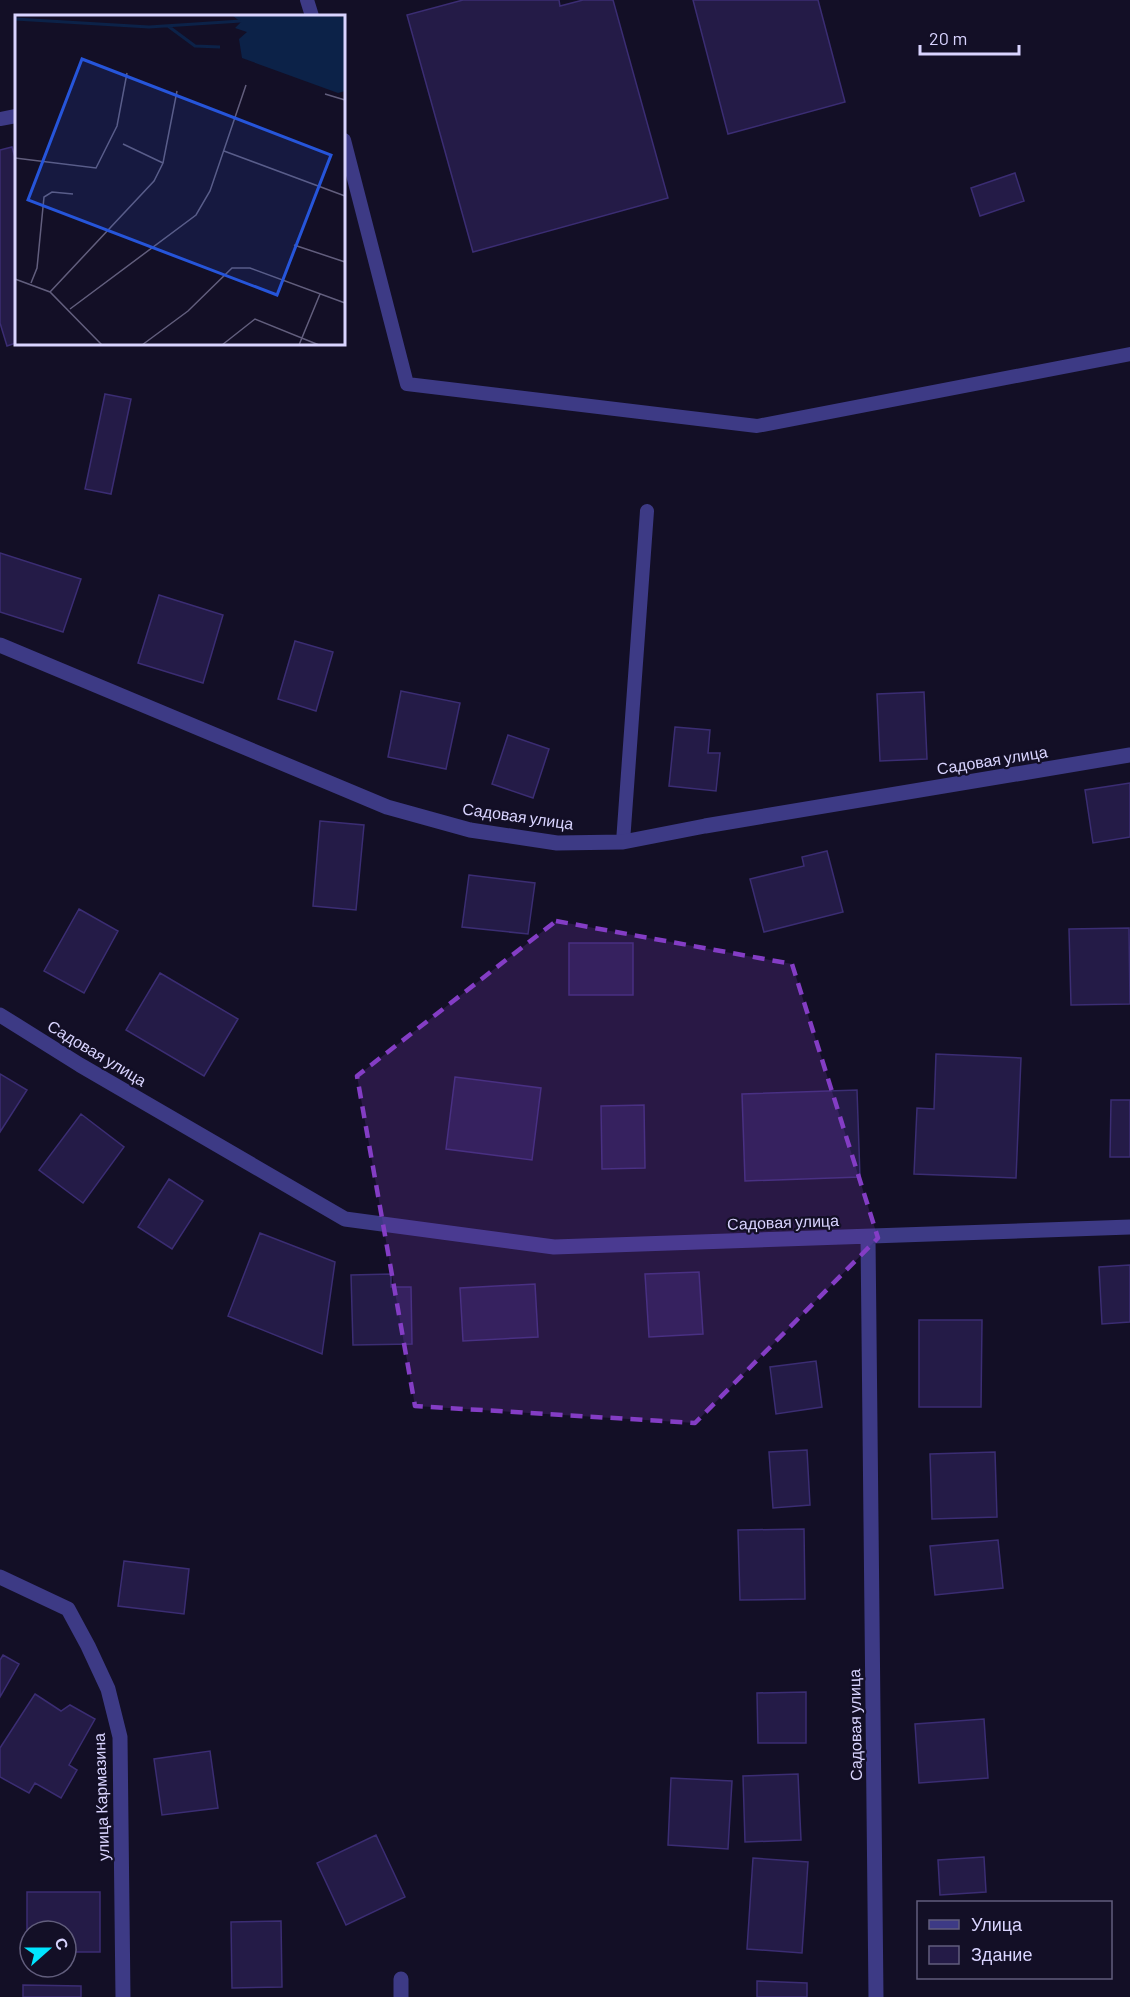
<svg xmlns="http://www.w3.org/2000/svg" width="1130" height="1997" viewBox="0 0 1130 1997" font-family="Barlow,sans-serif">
<rect width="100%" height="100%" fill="#130f26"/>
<path fill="#241b47" stroke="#3b2d73" stroke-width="1.5" d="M 463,0 L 559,0 L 560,6 L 583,0 L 613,0 L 668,198 L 473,252 L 407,15 Z
M 693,0 L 818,0 L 845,102 L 728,134 Z
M 12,147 L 16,161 L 16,343 L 7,346 L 0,323 L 0,150 Z
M 1015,173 L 1024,201 L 980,216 L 971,188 Z
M 105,394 L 131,399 L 111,494 L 85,489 Z
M 0,553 L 81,579 L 63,632 L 0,612 Z
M 159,595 L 223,615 L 203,683 L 138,663 Z
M 295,641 L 333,652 L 316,711 L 278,699 Z
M 401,691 L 460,703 L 446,769 L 388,757 Z
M 924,692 L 927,759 L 880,761 L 877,694 Z
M 675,727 L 710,730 L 708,753 L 720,753 L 716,791 L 669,786 Z
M 508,735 L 549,749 L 533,798 L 492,784 Z
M 1130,783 L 1130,837 L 1093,843 L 1085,790 Z
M 320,821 L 364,825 L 356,910 L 313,906 Z
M 827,851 L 843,912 L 764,932 L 750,879 L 804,866 L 802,857 Z
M 469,875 L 535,883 L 528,934 L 462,927 Z
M 79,909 L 118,931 L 84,993 L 44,971 Z
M 1129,928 L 1130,1004 L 1071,1005 L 1069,929 Z
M 569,943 L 633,943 L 633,995 L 569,995 Z
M 160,973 L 238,1019 L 204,1076 L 126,1030 Z
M 936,1054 L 1021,1058 L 1016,1178 L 914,1174 L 917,1108 L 934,1109 Z
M 0,1074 L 27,1090 L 0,1132 Z
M 455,1077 L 541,1088 L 532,1160 L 446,1149 Z
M 857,1090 L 860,1177 L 745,1181 L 742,1094 Z
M 1111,1100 L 1130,1100 L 1130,1157 L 1110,1157 Z
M 644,1105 L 645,1168 L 602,1169 L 601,1106 Z
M 81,1114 L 124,1147 L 83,1203 L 39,1170 Z
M 169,1179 L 203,1201 L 172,1249 L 138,1227 Z
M 260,1233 L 335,1262 L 322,1354 L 228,1316 Z
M 1130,1265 L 1130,1322 L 1102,1324 L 1099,1267 Z
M 699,1272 L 703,1334 L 649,1337 L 645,1274 Z
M 391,1274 L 391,1287 L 411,1287 L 412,1344 L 353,1345 L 351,1275 Z
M 535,1284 L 538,1337 L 463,1341 L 460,1288 Z
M 919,1320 L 982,1320 L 981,1407 L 919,1407 Z
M 816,1361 L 822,1407 L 776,1414 L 770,1367 Z
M 807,1450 L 810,1505 L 773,1508 L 769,1452 Z
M 995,1452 L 997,1517 L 932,1519 L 930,1454 Z
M 804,1529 L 805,1599 L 740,1600 L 738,1530 Z
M 998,1540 L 1003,1588 L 935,1595 L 930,1546 Z
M 124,1561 L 189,1569 L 184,1614 L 118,1606 Z
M 3,1655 L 19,1664 L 0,1697 L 0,1660 Z
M 806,1692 L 806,1743 L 758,1743 L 757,1693 Z
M 35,1694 L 61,1711 L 70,1705 L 95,1719 L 69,1765 L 77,1770 L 61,1798 L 35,1783 L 29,1793 L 0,1777 L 0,1748 Z
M 984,1719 L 988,1778 L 919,1783 L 915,1724 Z
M 210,1751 L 218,1808 L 162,1815 L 154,1759 Z
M 798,1774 L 801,1840 L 745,1842 L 743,1776 Z
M 671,1778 L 732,1781 L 728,1849 L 668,1845 Z
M 376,1835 L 405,1897 L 346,1925 L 317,1863 Z
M 984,1857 L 986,1892 L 940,1895 L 938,1860 Z
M 753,1858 L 808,1862 L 802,1953 L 747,1949 Z
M 27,1892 L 100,1892 L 100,1952 L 66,1952 L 66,1931 L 30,1931 L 30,1952 L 27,1952 Z
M 281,1921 L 282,1987 L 232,1988 L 231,1922 Z
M 757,1981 L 807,1983 L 807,1997 L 757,1997 Z
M 23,1985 L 81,1986 L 81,1997 L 23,1997 Z"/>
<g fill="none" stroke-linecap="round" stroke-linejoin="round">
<path stroke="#3d3a85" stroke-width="14" d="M 307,0 L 312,16
M 0,119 L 16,116
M 344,140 L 407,384 L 757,426 L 1130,354
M 623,842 L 647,511"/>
<path stroke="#3d3a85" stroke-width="15" d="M 0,645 L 387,807 L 470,830 L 557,843 L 623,842 L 705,826 L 1130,755
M 0,1015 L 80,1065 L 345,1219 L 554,1247 L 1130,1227
M 868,1237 L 876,1997
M 0,1577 L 68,1609 L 88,1646 L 108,1689 L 120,1737 L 123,1997
M 401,1997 L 401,1979"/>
</g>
<path fill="#843dc5" fill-opacity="0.2" stroke="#843dc5" stroke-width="4.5" stroke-dasharray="12 8" stroke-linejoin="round" d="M 556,921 L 792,964 L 878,1238 L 695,1423 L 415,1406 L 357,1076 Z"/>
<g text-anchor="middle" stroke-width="4.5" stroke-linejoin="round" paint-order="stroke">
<g font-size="16" fill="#d9d4ff" stroke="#130f26">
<text transform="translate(992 760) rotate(-9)" y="6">Садовая улица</text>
<text transform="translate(518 816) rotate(8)" y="6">Садовая улица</text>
<text transform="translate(97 1053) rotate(31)" y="6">Садовая улица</text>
<text transform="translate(783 1222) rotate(-2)" y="6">Садовая улица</text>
<text transform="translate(855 1725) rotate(-91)" y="6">Садовая улица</text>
<text transform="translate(101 1797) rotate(-92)" y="6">улица Кармазина</text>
</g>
</g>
<g transform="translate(15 15)">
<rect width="330" height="330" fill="#130f26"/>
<path d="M 299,0 L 330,2 L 330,76 L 323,78 L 227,43 L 224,24 L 232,17 L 220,13 L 226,7 L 218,1 Z" fill="#0c2248"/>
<path fill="none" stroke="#0c2248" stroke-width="3" d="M 0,4 L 134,12 L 226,6M 153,11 L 180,31 L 205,32"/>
<path fill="none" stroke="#625e7d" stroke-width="1.5" d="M 310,79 L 330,85M 108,129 L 148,148M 209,136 L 330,181M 0,143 L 81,153 L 102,111 L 112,58M 279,230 L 330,247M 0,264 L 35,277 L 87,330M 16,268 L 22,253 L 29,182 L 37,177 L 58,179M 35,277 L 139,166 L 148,148 L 162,76M 55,294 L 181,200 L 195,176 L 231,70M 127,330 L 173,296 L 217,253 L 235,253 L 330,288M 207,330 L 240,304 L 304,330M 284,330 L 305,279"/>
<path fill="#2655da" fill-opacity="0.15" stroke="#2655da" stroke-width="3" d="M 67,44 L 316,140 L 262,280 L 13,185 Z"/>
<rect width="330" height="330" fill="none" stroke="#d9d4ff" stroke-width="3"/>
</g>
<rect x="917" y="1901" width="195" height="78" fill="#130f26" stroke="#625e7d" stroke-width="1.5"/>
<rect x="929" y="1920" width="30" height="9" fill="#3d3a85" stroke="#625e7d" stroke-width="1.5"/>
<text x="971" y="1931" font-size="18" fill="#d9d4ff">Улица</text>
<rect x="929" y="1946" width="30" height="18" fill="#241b47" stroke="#625e7d" stroke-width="1.5"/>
<text x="971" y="1961" font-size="18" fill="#d9d4ff">Здание</text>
<g transform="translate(48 1949) rotate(69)"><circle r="28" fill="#130f26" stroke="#625e7d" stroke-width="1.5"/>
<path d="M0-4.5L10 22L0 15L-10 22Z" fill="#00e5ff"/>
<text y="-9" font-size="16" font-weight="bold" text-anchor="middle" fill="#d9d4ff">С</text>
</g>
<path d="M920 45v9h99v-9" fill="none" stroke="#d9d4ff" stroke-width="3"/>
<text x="929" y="45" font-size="18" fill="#d9d4ff" stroke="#130f26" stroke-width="4.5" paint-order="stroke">20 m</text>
</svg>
